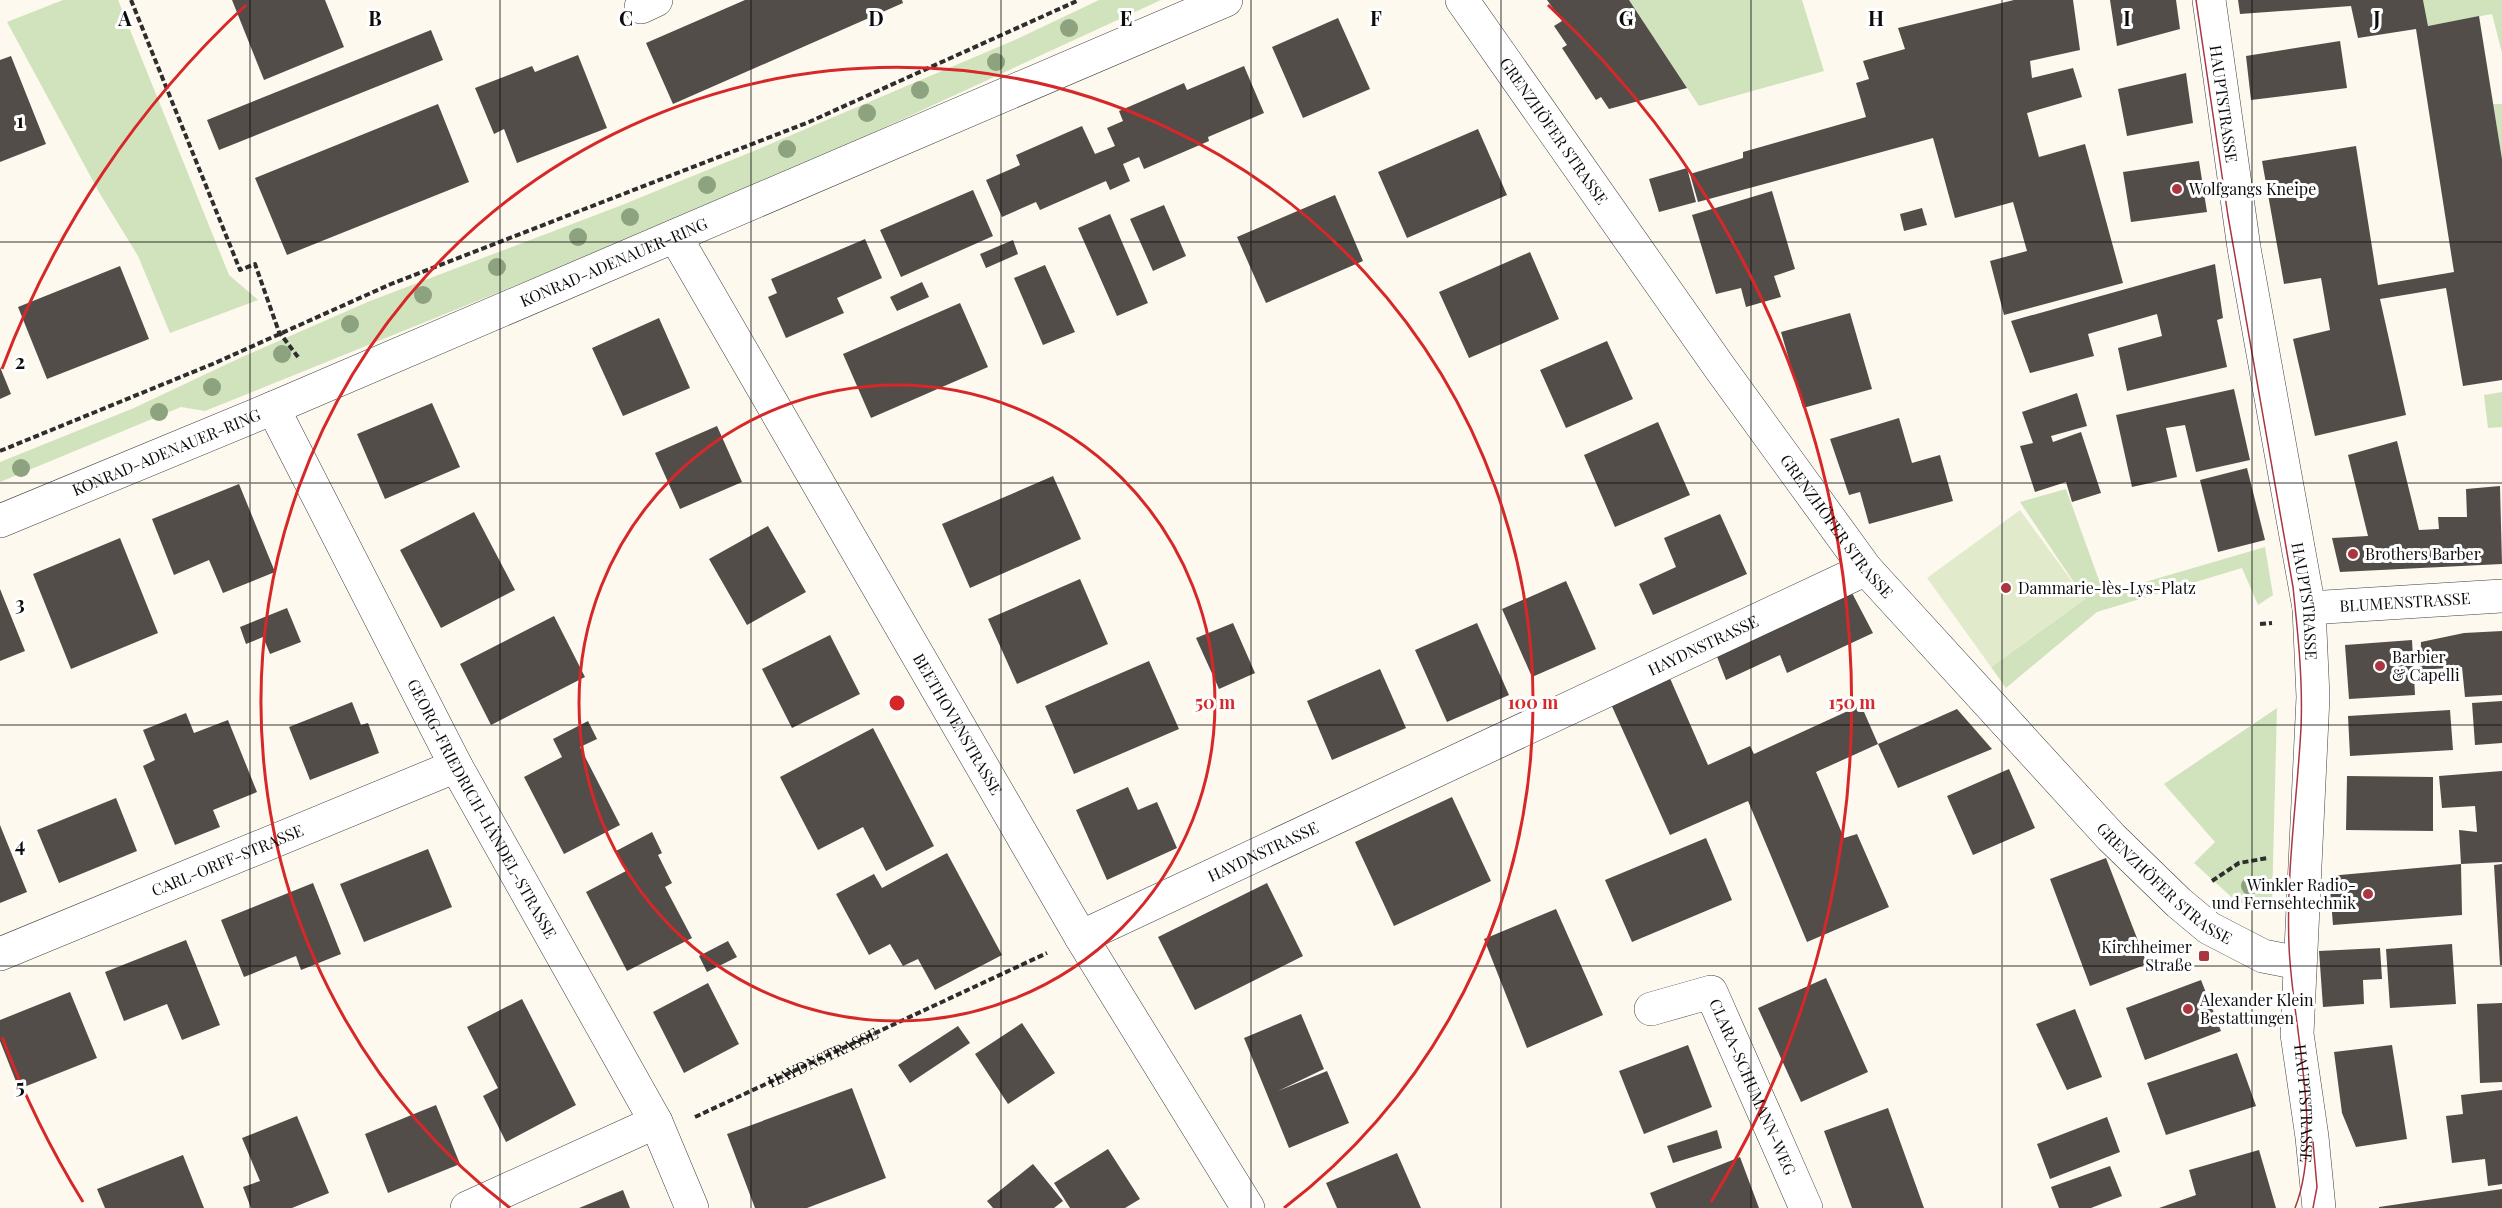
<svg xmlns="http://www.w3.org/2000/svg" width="2502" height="1208" viewBox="0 0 2502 1208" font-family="'Playfair Display',serif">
<rect width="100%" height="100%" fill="#fdf9ee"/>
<path fill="#d1e3bc" d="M 63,0 L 118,0 L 229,275 L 258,300 L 170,333 L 138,256 L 100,194 L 7,22 Z
M 1099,0 L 1161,0 L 814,160 L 673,222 L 205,411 L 181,407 L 0,482 L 0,462 L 134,408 L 242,357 L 370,301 L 622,205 L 768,145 L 1017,39 Z
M 1629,0 L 1802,0 L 1824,71 L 1699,106 Z
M 2423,0 L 2502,0 L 2502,53 L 2492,14 L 2428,26 Z
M 2493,104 L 2502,104 L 2502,159 Z
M 2502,392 L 2502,427 L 2488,428 L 2484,395 Z
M 2066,489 L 2104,594 L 2265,547 L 2273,595 L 2258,605 L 2242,568 L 2097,612 L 2006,688 L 1991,667 L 2085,599 L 2020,502 Z
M 2277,708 L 2272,904 L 2238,903 L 2194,863 L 2215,842 L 2164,784 Z"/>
<path fill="#e1ebcc" d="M 2020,510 L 2085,599 L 1991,667 L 1927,578 Z"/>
<path fill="#534d4a" d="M 232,0 L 325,0 L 344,47 L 264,80 Z
M 745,0 L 902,0 L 903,3 L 673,104 L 646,43 Z
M 1547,0 L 1629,0 L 1687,88 L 1609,109 L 1601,97 L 1596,100 L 1562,48 L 1567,45 L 1554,26 L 1562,21 Z
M 2014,0 L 2073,0 L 2080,50 L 2030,61 L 2032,78 L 2073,68 L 2082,97 L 2027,113 L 2039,157 L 2085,144 L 2123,283 L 2004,315 L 1990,261 L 2027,251 L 2013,202 L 1955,218 L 1933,138 L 1698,202 L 1690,174 L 1743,158 L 1743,152 L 1866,117 L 1856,83 L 1869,79 L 1863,61 L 1905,49 L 1898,28 Z
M 2110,0 L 2176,0 L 2180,29 L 2117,46 Z
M 2238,0 L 2423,0 L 2428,26 L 2479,16 L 2502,159 L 2502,380 L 2463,386 L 2446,288 L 2380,299 L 2406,415 L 2315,436 L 2293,339 L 2330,330 L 2321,278 L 2284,284 L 2262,161 L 2356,146 L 2378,285 L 2454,272 L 2416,29 L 2358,38 L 2351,6 L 2240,14 Z
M 1338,18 L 1370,89 L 1303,118 L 1272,47 Z
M 431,30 L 443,60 L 219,150 L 207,120 Z
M 2340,41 L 2347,88 L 2251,100 L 2246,56 Z
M 578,55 L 607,128 L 517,163 L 504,129 L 494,134 L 475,88 L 532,66 L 535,72 Z
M 11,56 L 46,144 L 0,162 L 0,60 Z
M 1244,66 L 1264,113 L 1208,137 L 1209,141 L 1144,169 L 1139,157 L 1123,164 L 1130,181 L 1110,190 L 1106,181 L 1040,210 L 1036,202 L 1002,217 L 986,180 L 1020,165 L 1016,155 L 1082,126 L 1095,154 L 1115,146 L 1107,128 L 1123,121 L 1119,111 L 1184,83 L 1187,90 Z
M 2186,73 L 2193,123 L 2127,136 L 2118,89 Z
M 438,104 L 469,182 L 287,255 L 255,178 Z
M 1478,129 L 1507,195 L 1407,238 L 1378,172 Z
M 2199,161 L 2207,212 L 2131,222 L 2123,172 Z
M 1687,168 L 1696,202 L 1659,212 L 1649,179 Z
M 973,190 L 993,236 L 901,277 L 880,230 Z
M 1772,191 L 1795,269 L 1774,276 L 1781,297 L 1746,307 L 1741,288 L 1716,294 L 1692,215 Z
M 1335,195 L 1363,261 L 1266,303 L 1237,237 Z
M 1164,205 L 1186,256 L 1153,271 L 1130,219 Z
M 1922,208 L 1927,225 L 1904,231 L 1900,214 Z
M 1110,214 L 1148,303 L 1117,316 L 1078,228 Z
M 865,239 L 882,278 L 837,298 L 844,313 L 786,338 L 768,297 L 777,293 L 771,279 Z
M 1013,240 L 1018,254 L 986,268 L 980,254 Z
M 1530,252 L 1559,319 L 1469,358 L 1439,292 Z
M 2215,264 L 2223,318 L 2217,320 L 2227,367 L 2127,391 L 2118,348 L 2162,336 L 2157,314 L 2088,334 L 2094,356 L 2030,373 L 2011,321 Z
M 1045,265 L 1075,332 L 1043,345 L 1014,278 Z
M 120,266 L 149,339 L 47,379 L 18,307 Z
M 922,282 L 929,297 L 897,311 L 890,297 Z
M 960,303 L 988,367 L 871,418 L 843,354 Z
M 1850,313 L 1872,389 L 1803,408 L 1781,332 Z
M 659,318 L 690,388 L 623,416 L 592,348 Z
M 1607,341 L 1633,399 L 1566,428 L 1540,370 Z
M 0,367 L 11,394 L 0,399 Z
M 2234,389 L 2250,460 L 2196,472 L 2185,425 L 2166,428 L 2177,477 L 2132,487 L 2116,415 Z
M 2077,393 L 2087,426 L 2051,436 L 2053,442 L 2081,432 L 2101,493 L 2072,502 L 2066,482 L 2035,492 L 2020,446 L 2033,443 L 2022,412 Z
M 432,403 L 460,467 L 385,499 L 357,434 Z
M 1899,418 L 1912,463 L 1940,455 L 1953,501 L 1869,524 L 1860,492 L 1849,495 L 1830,439 Z
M 1658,422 L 1690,495 L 1615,527 L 1584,455 Z
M 717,426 L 742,482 L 680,509 L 655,453 Z
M 2397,441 L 2419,530 L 2439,529 L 2438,517 L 2467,517 L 2466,489 L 2500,486 L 2502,564 L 2340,572 L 2332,538 L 2368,536 L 2348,455 Z
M 2247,468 L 2265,540 L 2218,552 L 2200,480 Z
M 1053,476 L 1081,539 L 970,588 L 942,524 Z
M 239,484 L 275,572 L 223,593 L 209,560 L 174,575 L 152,519 Z
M 474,512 L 515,590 L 441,628 L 400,550 Z
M 1720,514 L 1747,574 L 1653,615 L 1639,584 L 1676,567 L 1664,538 Z
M 768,526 L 806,592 L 747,625 L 709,559 Z
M 120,538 L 158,633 L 71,669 L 33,574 Z
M 1080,579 L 1108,644 L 1017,684 L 988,619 Z
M 1566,581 L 1596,649 L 1532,677 L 1502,609 Z
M 0,589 L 25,651 L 0,661 Z
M 1851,591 L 1873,633 L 1787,673 L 1780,655 L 1726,680 L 1716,654 Z
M 287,608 L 301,642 L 270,654 L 263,637 L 246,644 L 240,627 Z
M 554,616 L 585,677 L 491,725 L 460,664 Z
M 1233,623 L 1255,673 L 1219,689 L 1196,638 Z
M 1477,623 L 1509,695 L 1447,722 L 1415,650 Z
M 2502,631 L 2502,695 L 2465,697 L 2462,667 L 2420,670 L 2421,642 L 2464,633 Z
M 830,635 L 860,694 L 792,728 L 762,669 Z
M 2412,640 L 2415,695 L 2349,699 L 2345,645 Z
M 1149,661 L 1179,729 L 1074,774 L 1045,706 Z
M 1380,669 L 1406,728 L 1332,760 L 1307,701 Z
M 1669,676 L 1708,765 L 1750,746 L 1754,754 L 1861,705 L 1878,744 L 1816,772 L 1844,838 L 1857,834 L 1889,907 L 1807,942 L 1748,801 L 1670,835 L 1610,702 Z
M 2502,701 L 2502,743 L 2475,745 L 2472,703 Z
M 352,702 L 361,725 L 368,723 L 379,753 L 310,780 L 289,727 Z
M 1957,709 L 1992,749 L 1898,788 L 1878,744 Z
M 2450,710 L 2453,750 L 2350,756 L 2348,716 Z
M 186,713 L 194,733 L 228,720 L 257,792 L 213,810 L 220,827 L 175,845 L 143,766 L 155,760 L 143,730 Z
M 588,721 L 597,739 L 580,747 L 620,825 L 564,854 L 524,777 L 562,757 L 553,739 Z
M 873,728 L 934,846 L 886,871 L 863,827 L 818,850 L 780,777 Z
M 2009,769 L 2035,828 L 1973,855 L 1947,796 Z
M 2502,771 L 2502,862 L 2461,864 L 2462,915 L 2333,925 L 2329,876 L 2461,864 L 2459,830 L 2477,832 L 2475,806 L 2442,808 L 2439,776 Z
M 2347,776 L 2433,777 L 2433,831 L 2346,830 Z
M 1128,787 L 1138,810 L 1157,802 L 1177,848 L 1107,880 L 1076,810 Z
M 1452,797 L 1491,881 L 1394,926 L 1355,842 Z
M 116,798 L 137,851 L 59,883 L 37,830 Z
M 0,825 L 27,892 L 0,903 Z
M 652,832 L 662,853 L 658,855 L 672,883 L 665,887 L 692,938 L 627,971 L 586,892 L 626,871 L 616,851 Z
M 1706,838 L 1732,900 L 1632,942 L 1605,880 Z
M 428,849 L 452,907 L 364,942 L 340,884 Z
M 947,853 L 1002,955 L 935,990 L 918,959 L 903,966 L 890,944 L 869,955 L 836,894 L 874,874 L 882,888 Z
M 2106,858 L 2147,964 L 2090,986 L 2050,879 Z
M 2502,864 L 2502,965 L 2500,965 L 2494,865 Z
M 313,883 L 341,954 L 301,970 L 296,956 L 244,977 L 221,920 Z
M 1267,883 L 1303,956 L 1195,1010 L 1158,937 Z
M 1556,909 L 1603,1015 L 1527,1048 L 1484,939 Z
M 186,940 L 220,1025 L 182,1040 L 167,1004 L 124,1021 L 105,972 Z
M 728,941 L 737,957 L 707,972 L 699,956 Z
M 2452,944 L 2456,1004 L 2390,1008 L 2386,949 Z
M 2380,948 L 2382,979 L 2363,980 L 2364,1004 L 2323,1007 L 2319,951 Z
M 1826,978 L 1868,1072 L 1801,1102 L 1758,1008 Z
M 2201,980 L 2221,1031 L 2145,1060 L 2126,1008 Z
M 708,983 L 739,1044 L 684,1073 L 653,1012 Z
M 70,992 L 97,1058 L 19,1089 L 0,1041 L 0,1020 Z
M 522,999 L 576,1105 L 506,1142 L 483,1096 L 498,1088 L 467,1027 Z
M 2502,1003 L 2502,1082 L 2480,1083 L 2477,1004 Z
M 2075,1009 L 2102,1077 L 2067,1090 L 2036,1024 Z
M 1301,1014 L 1324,1069 L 1278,1091 L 1327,1071 L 1349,1123 L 1289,1148 L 1244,1038 Z
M 1022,1023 L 1055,1073 L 1008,1104 L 975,1054 Z
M 958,1026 L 970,1043 L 910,1083 L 898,1065 Z
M 1688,1045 L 1712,1107 L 1644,1134 L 1619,1071 Z
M 2392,1045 L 2407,1139 L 2356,1147 L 2342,1113 L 2334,1052 Z
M 2237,1053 L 2256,1106 L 2166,1135 L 2147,1083 Z
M 852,1088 L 886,1178 L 807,1208 L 755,1208 L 727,1134 Z
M 2502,1090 L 2502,1184 L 2488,1186 L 2485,1159 L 2452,1163 L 2446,1116 L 2463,1114 L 2461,1095 Z
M 436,1105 L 460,1164 L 388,1193 L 365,1134 Z
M 1888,1108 L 1924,1208 L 1852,1208 L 1824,1131 Z
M 297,1116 L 329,1193 L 292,1208 L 251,1208 L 243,1187 L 260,1181 L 242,1138 Z
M 2107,1117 L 2120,1152 L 2050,1179 L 2037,1144 Z
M 1717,1130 L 1722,1148 L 1673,1163 L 1667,1146 Z
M 1108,1149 L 1140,1199 L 1125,1208 L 1070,1208 L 1054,1183 Z
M 2259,1150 L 2276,1208 L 2159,1208 L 2196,1195 L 2189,1170 Z
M 1397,1153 L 1421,1208 L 1337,1208 L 1326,1183 Z
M 183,1155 L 204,1208 L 105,1208 L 97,1189 Z
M 1740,1157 L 1759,1208 L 1656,1208 L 1650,1193 Z
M 1033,1164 L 1063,1201 L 1054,1208 L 993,1208 L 987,1201 Z
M 2110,1166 L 2122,1196 L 2091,1208 L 2059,1208 L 2051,1187 Z
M 2502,1189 L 2502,1208 L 2379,1208 L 2379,1207 Z
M 623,1190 L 630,1208 L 579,1208 Z"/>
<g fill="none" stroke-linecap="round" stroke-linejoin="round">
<defs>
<g id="minor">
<path d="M 641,7 L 656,0"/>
<path id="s2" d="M 675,236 L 1081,937 L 1248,1208"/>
<path id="s3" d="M 273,408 L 456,766 L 656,1122 L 692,1208"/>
<path id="s4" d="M 0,521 L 273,408 L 1226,0"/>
<path id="s5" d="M 2309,608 L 2502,596"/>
<path id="s6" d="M 1081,937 L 1866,569"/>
<path id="s7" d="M 0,954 L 456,766"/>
<path id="s8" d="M 1651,1009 L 1711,992 L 1806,1208"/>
<path d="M 467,1208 L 656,1122"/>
</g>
<g id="tertiary">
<path id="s9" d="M 1462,0 L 1720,368 L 1866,569 L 2111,837 L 2179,903 L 2209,928 L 2263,956 L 2299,963"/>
<path id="s10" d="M 2209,0 L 2244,248 L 2309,608 L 2313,697 L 2297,1034 L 2312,1137 L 2319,1208"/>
</g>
</defs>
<use href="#minor" stroke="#3f3f3f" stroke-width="34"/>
<use href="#tertiary" stroke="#3f3f3f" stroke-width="34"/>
<g stroke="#2e2e2e" stroke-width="4" stroke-dasharray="6 3" stroke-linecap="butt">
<path d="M 131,0 L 240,270 L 255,264 L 279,332 L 298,357"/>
<path d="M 0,451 L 215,363 L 391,284 L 809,122 L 1079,0"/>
<path d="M 2260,624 L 2272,623"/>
<path d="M 2212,881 L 2239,863 L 2268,858"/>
<path id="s1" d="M 695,1117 L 1047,953"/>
</g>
<use href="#minor" stroke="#fff" stroke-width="33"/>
<use href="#tertiary" stroke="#fff" stroke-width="33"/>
<g stroke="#aa363f" stroke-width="1.5">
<path id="s11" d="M 2196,0 L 2228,216 L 2293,587 C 2298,634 2303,681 2301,728 C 2297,801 2286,873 2289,946 C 2292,1026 2324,1134 2295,1208"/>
<path d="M 2313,1142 L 2317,1187 L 2313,1208"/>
</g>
</g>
<g fill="#8da27f">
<circle cx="1069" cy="28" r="9"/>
<circle cx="996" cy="62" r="9"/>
<circle cx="920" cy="90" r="9"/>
<circle cx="867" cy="113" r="9"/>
<circle cx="787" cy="149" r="9"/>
<circle cx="707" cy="185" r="9"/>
<circle cx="630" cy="217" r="9"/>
<circle cx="578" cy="237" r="9"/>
<circle cx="497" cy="267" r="9"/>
<circle cx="423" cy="295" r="9"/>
<circle cx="350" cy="324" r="9"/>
<circle cx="282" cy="354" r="9"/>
<circle cx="212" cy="387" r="9"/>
<circle cx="159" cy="412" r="9"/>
<circle cx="21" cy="468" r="9"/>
<circle cx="2250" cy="886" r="9"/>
</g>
<path fill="none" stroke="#0c0c0c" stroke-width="1.5" stroke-opacity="0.55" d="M 250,0 L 250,1208M 500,0 L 500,1208M 751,0 L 751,1208M 1001,0 L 1001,1208M 1251,0 L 1251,1208M 1501,0 L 1501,1208M 1751,0 L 1751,1208M 2002,0 L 2002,1208M 2252,0 L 2252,1208M 0,242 L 2502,242M 0,483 L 2502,483M 0,725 L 2502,725M 0,966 L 2502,966"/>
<g fill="none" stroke="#d62828" stroke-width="3">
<circle cx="897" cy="703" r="318"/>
<path d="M510 1208A636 636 0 1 1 1284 1208"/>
<path d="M83 1202A955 955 0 0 1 2 1037M2 369A955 955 0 0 1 246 5M1548 5A955 955 0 0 1 1711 1202"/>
</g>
<g fill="#aa363f" stroke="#fff" stroke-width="2">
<circle cx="2177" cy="189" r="6"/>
<circle cx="2353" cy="554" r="6"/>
<circle cx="2006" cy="588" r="6"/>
<circle cx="2380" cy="666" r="6"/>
<circle cx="2368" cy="894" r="6"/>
<rect x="2198" y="950" width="12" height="12" rx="3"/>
<circle cx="2188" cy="1009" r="6"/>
</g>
<g text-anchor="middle" stroke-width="6" stroke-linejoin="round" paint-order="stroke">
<g font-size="16" fill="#0c0c0c" stroke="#fff">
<text dy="6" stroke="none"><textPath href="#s10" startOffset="105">HAUPTSTRASSE</textPath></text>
<text dy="6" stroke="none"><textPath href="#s9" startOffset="160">GRENZHÖFER STRASSE</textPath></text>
<text dy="6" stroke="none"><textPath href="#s4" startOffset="666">KONRAD-ADENAUER-RING</textPath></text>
<text dy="6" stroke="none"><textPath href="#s4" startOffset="180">KONRAD-ADENAUER-RING</textPath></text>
<text dy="6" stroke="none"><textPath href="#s9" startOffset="646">GRENZHÖFER STRASSE</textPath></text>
<text dy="6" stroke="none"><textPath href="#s10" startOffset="609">HAUPTSTRASSE</textPath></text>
<text dy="6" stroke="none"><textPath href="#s5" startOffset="96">BLUMENSTRASSE</textPath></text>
<text dy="6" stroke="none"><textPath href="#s6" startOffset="687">HAYDNSTRASSE</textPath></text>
<text dy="6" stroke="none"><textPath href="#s2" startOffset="564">BEETHOVENSTRASSE</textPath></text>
<text dy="6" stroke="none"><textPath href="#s3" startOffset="452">GEORG-FRIEDRICH-HÄNDEL-STRASSE</textPath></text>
<text dy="6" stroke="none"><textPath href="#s6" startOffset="201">HAYDNSTRASSE</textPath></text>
<text dy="6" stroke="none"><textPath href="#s7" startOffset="246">CARL-ORFF-STRASSE</textPath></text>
<text dy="6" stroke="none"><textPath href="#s9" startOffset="1132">GRENZHÖFER STRASSE</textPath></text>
<text dy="6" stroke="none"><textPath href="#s1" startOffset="141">HAYDNSTRASSE</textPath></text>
<text dy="6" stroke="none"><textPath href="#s8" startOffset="166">CLARA-SCHUMANN-WEG</textPath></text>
<text dy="6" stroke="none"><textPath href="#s11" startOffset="1113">HAUPTSTRASSE</textPath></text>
</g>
<g font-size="16" fill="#0c0c0c" stroke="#fff" text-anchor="start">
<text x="2189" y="195">Wolfgangs Kneipe</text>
<text x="2365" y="560">Brothers Barber</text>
<text x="2018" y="594">Dammarie-lès-Lys-Platz</text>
<text x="2392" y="663">Barbier<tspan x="2392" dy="18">&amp; Capelli</tspan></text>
<text x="2356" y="891" text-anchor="end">Winkler Radio-<tspan x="2356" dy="18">und Fernsehtechnik</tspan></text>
<text x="2192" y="953" text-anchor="end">Kirchheimer<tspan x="2192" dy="18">Straße</tspan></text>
<text x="2200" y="1006">Alexander Klein<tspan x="2200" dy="18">Bestattungen</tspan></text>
</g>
</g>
<g font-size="20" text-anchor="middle" font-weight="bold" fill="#0c0c0c" stroke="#fff" stroke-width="6" stroke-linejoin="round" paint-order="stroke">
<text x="125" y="26">A</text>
<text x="375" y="26">B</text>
<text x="626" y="26">C</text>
<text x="876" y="26">D</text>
<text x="1126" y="26">E</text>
<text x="1376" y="26">F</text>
<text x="1626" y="26">G</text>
<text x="1876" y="26">H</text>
<text x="2127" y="26">I</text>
<text x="2377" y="26">J</text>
<text x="20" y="128">1</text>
<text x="20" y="369">2</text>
<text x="20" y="611">3</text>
<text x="20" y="852">4</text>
<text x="20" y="1094">5</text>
</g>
<circle cx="897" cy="703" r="9" fill="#d62828" stroke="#fff" stroke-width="3"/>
<g font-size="18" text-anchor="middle" font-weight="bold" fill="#d62828" stroke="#fff" stroke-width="6" stroke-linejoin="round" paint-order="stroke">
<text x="1215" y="709">50 m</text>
<text x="1533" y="709">100 m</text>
<text x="1852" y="709">150 m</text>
</g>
</svg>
